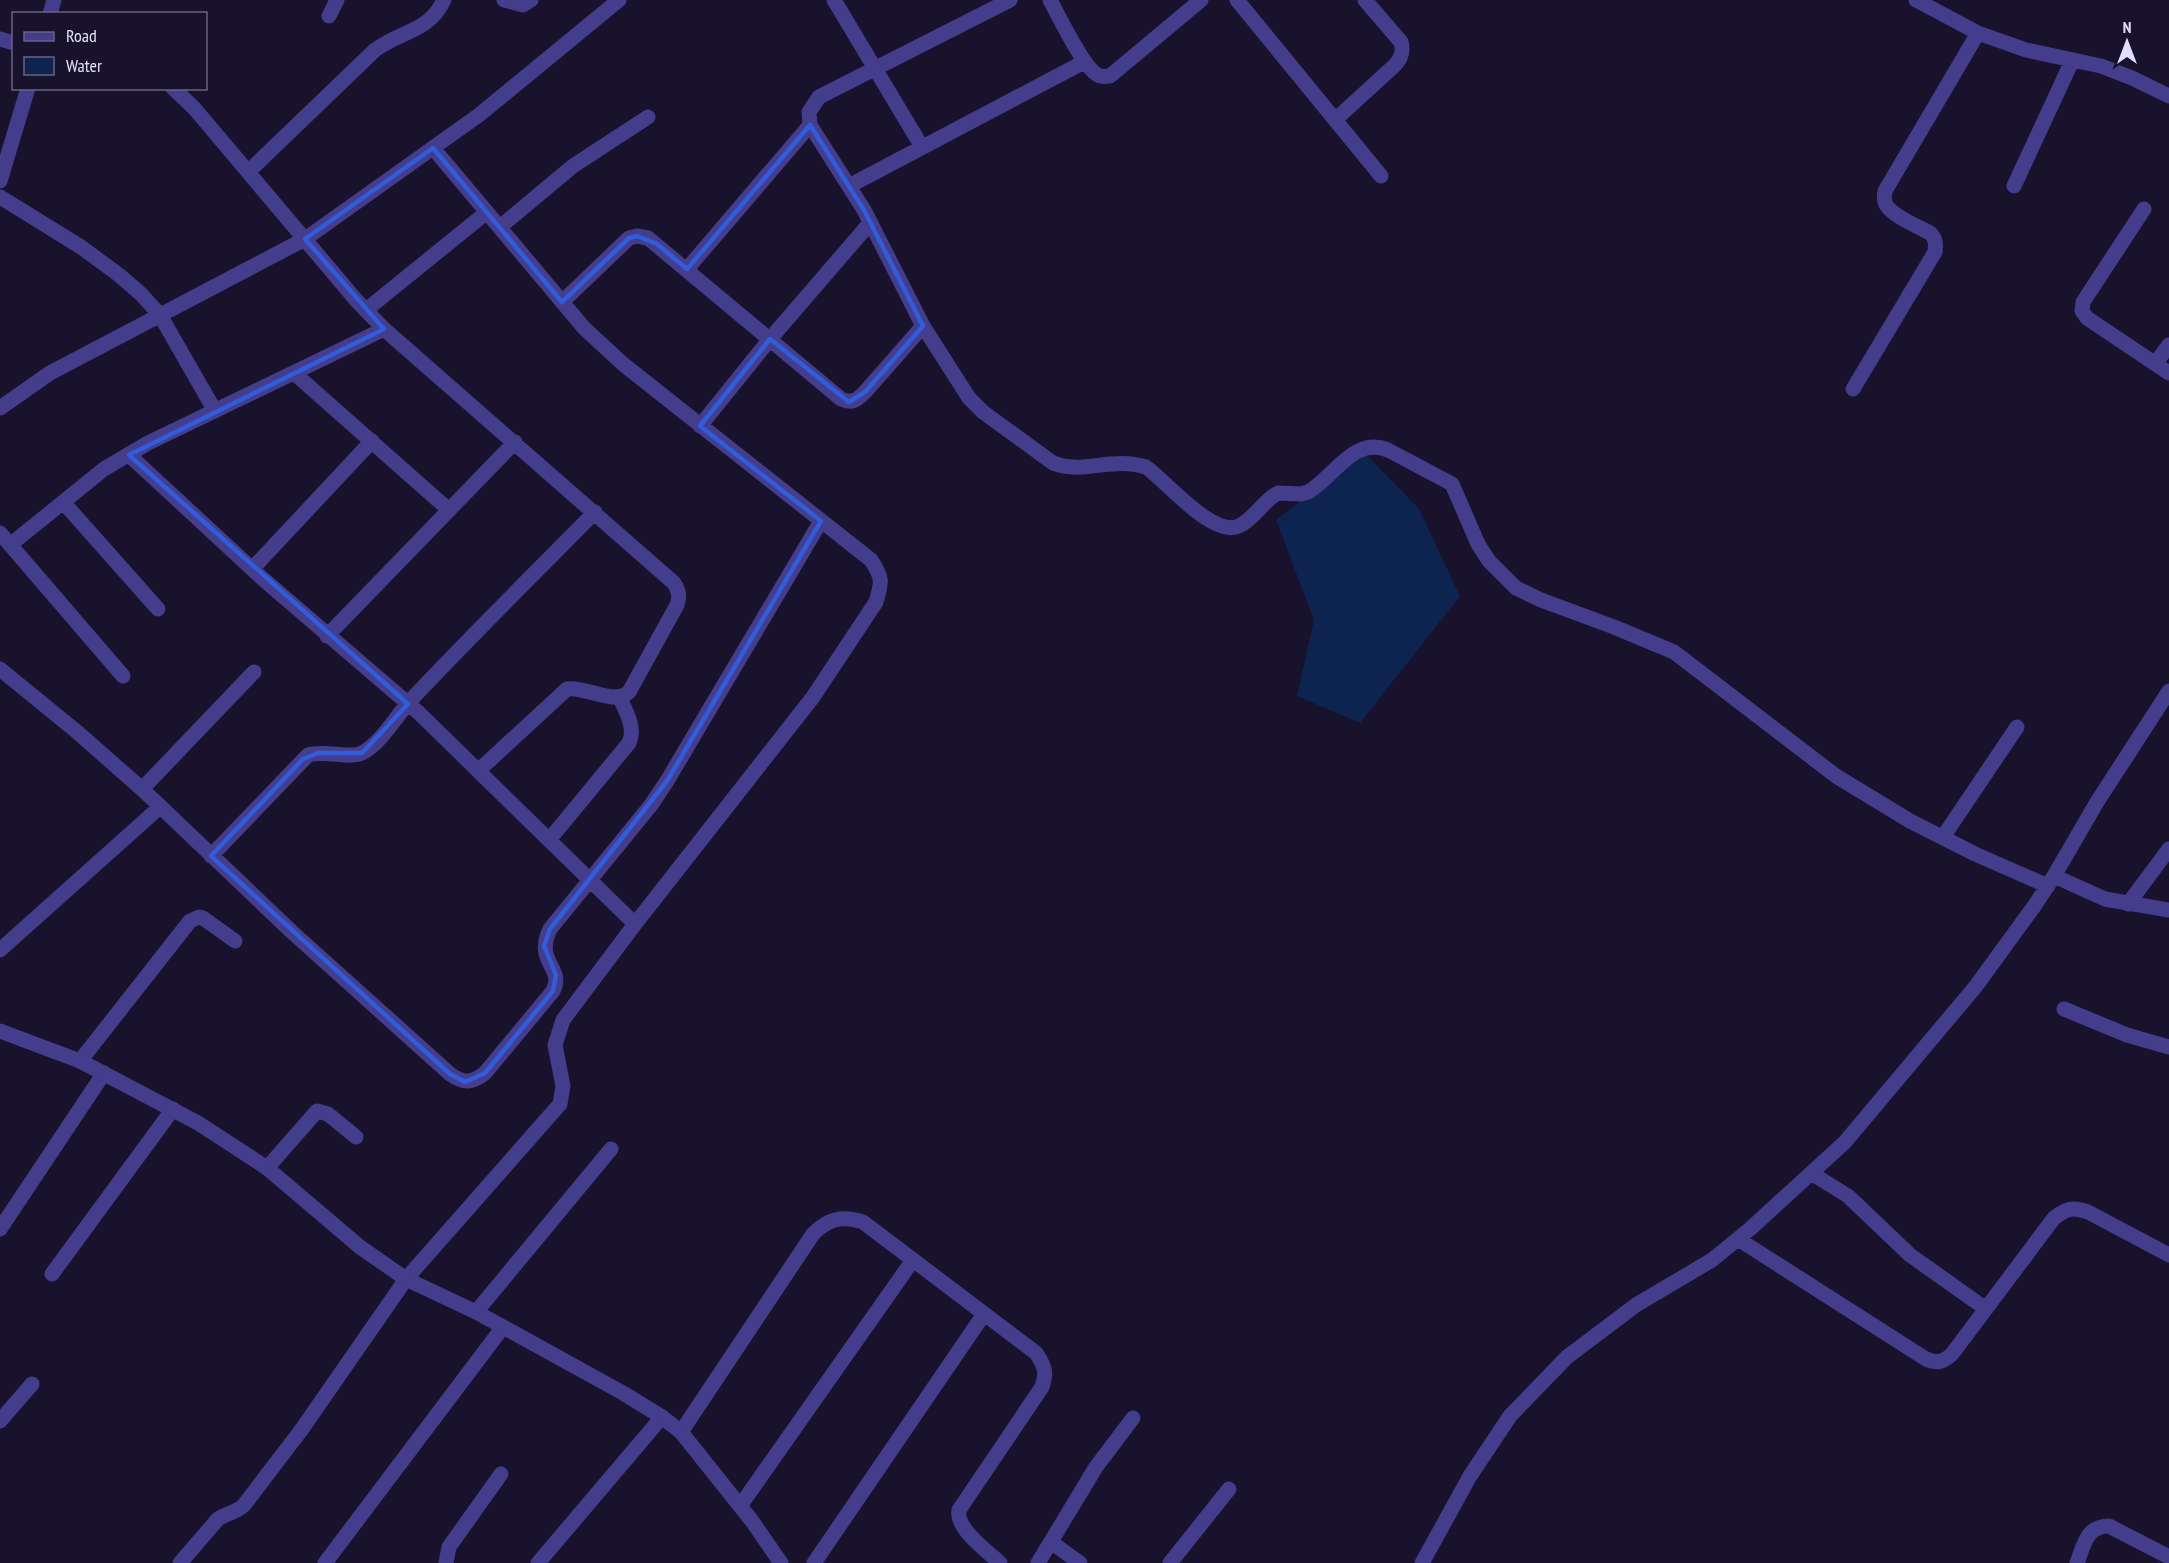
<svg xmlns="http://www.w3.org/2000/svg" width="2169" height="1563" viewBox="0 0 2169 1563" font-family="'PT Sans Narrow',sans-serif">
<rect width="100%" height="100%" fill="#18122d"/>
<path fill="#0d2350" d="M 1364,452 L 1419,509 L 1460,596 L 1360,723 L 1297,696 L 1314,620 L 1276,520 Z"/>
<g fill="none" stroke-linecap="round" stroke-linejoin="round">
<path stroke="#433d8c" stroke-width="15" d="M 504,0 L 523,5 L 531,0
M 834,0 L 922,147
M 1010,0 L 819,97 L 809,112 L 810,125 L 864,210 L 923,326 L 969,398 L 983,412 L 1053,463 C 1084,475 1111,456 1146,467 C 1167,482 1213,538 1239,526 C 1254,519 1263,501 1278,493 L 1301,494 L 1308,492 C 1335,476 1354,436 1388,450 L 1452,484 L 1478,544 L 1489,561 L 1516,588 L 1541,600 L 1614,627 L 1674,652 L 1836,776 L 1910,821 L 1975,854 L 2048,886
M 1050,0 C 1059,16 1085,72 1100,76 C 1103,77 1106,76 1110,76 L 1201,0
M 1237,0 L 1381,176
M 1916,0 L 1978,33 L 2026,50 L 2101,66 L 2132,78 L 2169,96
M 329,16 L 337,0
M 0,39 L 14,43
M 173,88 L 194,108 L 356,300 L 384,329 L 674,583 C 679,591 680,596 677,605 L 629,692 C 614,706 586,686 567,689 L 478,771
M 1336,119 L 1394,66 C 1401,59 1404,52 1401,42 L 1365,0
M 248,172 L 375,50 C 402,30 428,33 444,0
M 849,186 L 1084,62
M 2014,186 L 2072,61
M 0,197 L 81,247 L 119,275 L 141,294 L 160,315 L 215,411
M 2144,209 L 2083,302 L 2082,311 L 2087,318 L 2169,373
M 500,227 L 573,166 L 648,117
M 687,269 L 810,125
M 562,302 L 629,238 L 637,236 L 648,238 L 841,399 C 852,404 857,400 865,392 L 923,326
M 366,310 L 487,212
M 2155,364 L 2169,345
M 294,373 L 449,510
M 1853,389 L 1935,252 C 1936,244 1936,238 1930,233 C 1919,227 1893,216 1887,206 C 1884,202 1884,196 1885,191 L 1978,33
M 0,408 L 50,373 L 305,239 L 479,115 L 619,0
M 700,426 L 770,339 L 870,223
M 129,455 L 263,579 L 419,713 L 635,924
M 63,502 L 158,609
M 0,533 L 123,676
M 10,545 L 104,469 L 148,443 L 384,329
M 252,569 L 372,441
M 327,636 L 515,442
M 0,669 L 76,731 L 142,789 L 292,932 L 450,1074 C 464,1084 472,1083 485,1073 L 553,991 C 565,967 534,963 550,929 L 651,805 L 667,781 L 821,521
M 142,789 L 254,672
M 1943,837 L 2017,727
M 549,840 L 629,743 C 636,728 626,712 620,698
M 211,856 L 308,755 C 326,750 349,759 362,753 C 381,743 395,718 409,702 C 469,638 533,575 595,512
M 2054,876 L 2105,899 L 2169,910
M 2128,904 L 2169,849
M 0,950 L 160,807
M 2064,1009 L 2127,1035 L 2169,1047
M 80,1061 L 190,921 L 199,917 L 203,918 L 235,941
M 267,1168 L 317,1111 L 328,1114 L 356,1137
M 1811,1173 L 1848,1196 L 1910,1255 L 1986,1309
M 0,1229 L 104,1073
M 1738,1239 L 1926,1359 C 1938,1364 1943,1362 1952,1354 L 2054,1218 C 2066,1209 2073,1206 2088,1212 L 2169,1255
M 52,1274 L 173,1109
M 476,1312 L 611,1149
M 0,1421 L 32,1384
M 681,1432 L 813,1234 C 828,1219 842,1215 863,1222 L 1036,1353 C 1045,1366 1047,1373 1042,1387 L 959,1510 C 955,1528 987,1551 1000,1563
M 740,1506 L 913,1260
M 1051,1542 L 1080,1563
M 180,1563 L 218,1519 C 226,1513 236,1513 244,1505 L 302,1429 L 406,1279 L 560,1104 L 563,1086 L 555,1045 L 563,1020 L 635,924 L 813,697 L 876,602 C 882,582 883,578 871,560 L 623,364 L 584,328 L 433,148
M 325,1563 L 503,1327
M 446,1563 L 449,1547 L 501,1474
M 538,1563 L 662,1417
M 814,1563 L 984,1314
M 1038,1563 L 1096,1467 L 1133,1418
M 1170,1563 L 1229,1489
M 1422,1563 L 1470,1476 L 1510,1416 L 1567,1357 L 1636,1305 L 1712,1260 L 1750,1229 L 1845,1142 L 1976,986 L 2035,905 L 2054,876 L 2097,802 L 2169,691
M 2077,1563 C 2084,1545 2086,1526 2109,1526 L 2169,1557"/>
<path stroke="#433d8c" stroke-width="15" d="M 50,14 L 54,0
M 0,181 L 28,88
M 0,1031 L 80,1061 L 198,1123 L 267,1168 L 360,1247 L 406,1279 L 476,1312 L 623,1393 L 662,1417 L 681,1432 L 752,1521 L 781,1563"/>
</g>
<path fill="none" stroke="#315cdc" stroke-width="4.5" stroke-linejoin="round" d="M 810,125 L 864,210 L 923,326 L 865,392 L 849,402 L 770,339 L 700,426 L 821,521 L 667,781 L 550,929 L 544,946 L 556,975 L 553,991 L 485,1073 L 465,1082 L 450,1074 L 211,856 L 303,759 L 318,753 L 362,753 L 408,704 L 129,455 L 384,329 L 305,239 L 433,148 L 562,302 L 629,238 L 637,236 L 657,244 L 687,269 Z"/>
<rect x="12" y="12" width="195" height="78" fill="#18122d" stroke="#696481" stroke-width="1.5"/>
<rect x="24" y="32" width="30" height="9" fill="#433d8c" stroke="#696481" stroke-width="1.5"/>
<text x="66" y="42" font-size="18" fill="#e3deff">Road</text>
<rect x="24" y="57" width="30" height="18" fill="#0d2350" stroke="#696481" stroke-width="1.5"/>
<text x="66" y="72" font-size="18" fill="#e3deff">Water</text>
<g transform="translate(2127 42)" stroke="#18122d" stroke-width="4.5" paint-order="stroke">
<path d="M0-4.5L10 22L0 15L-10 22Z" fill="#e3deff"/>
<text y="-9" font-size="16" font-weight="bold" text-anchor="middle" fill="#e3deff">N</text>
</g>
</svg>
